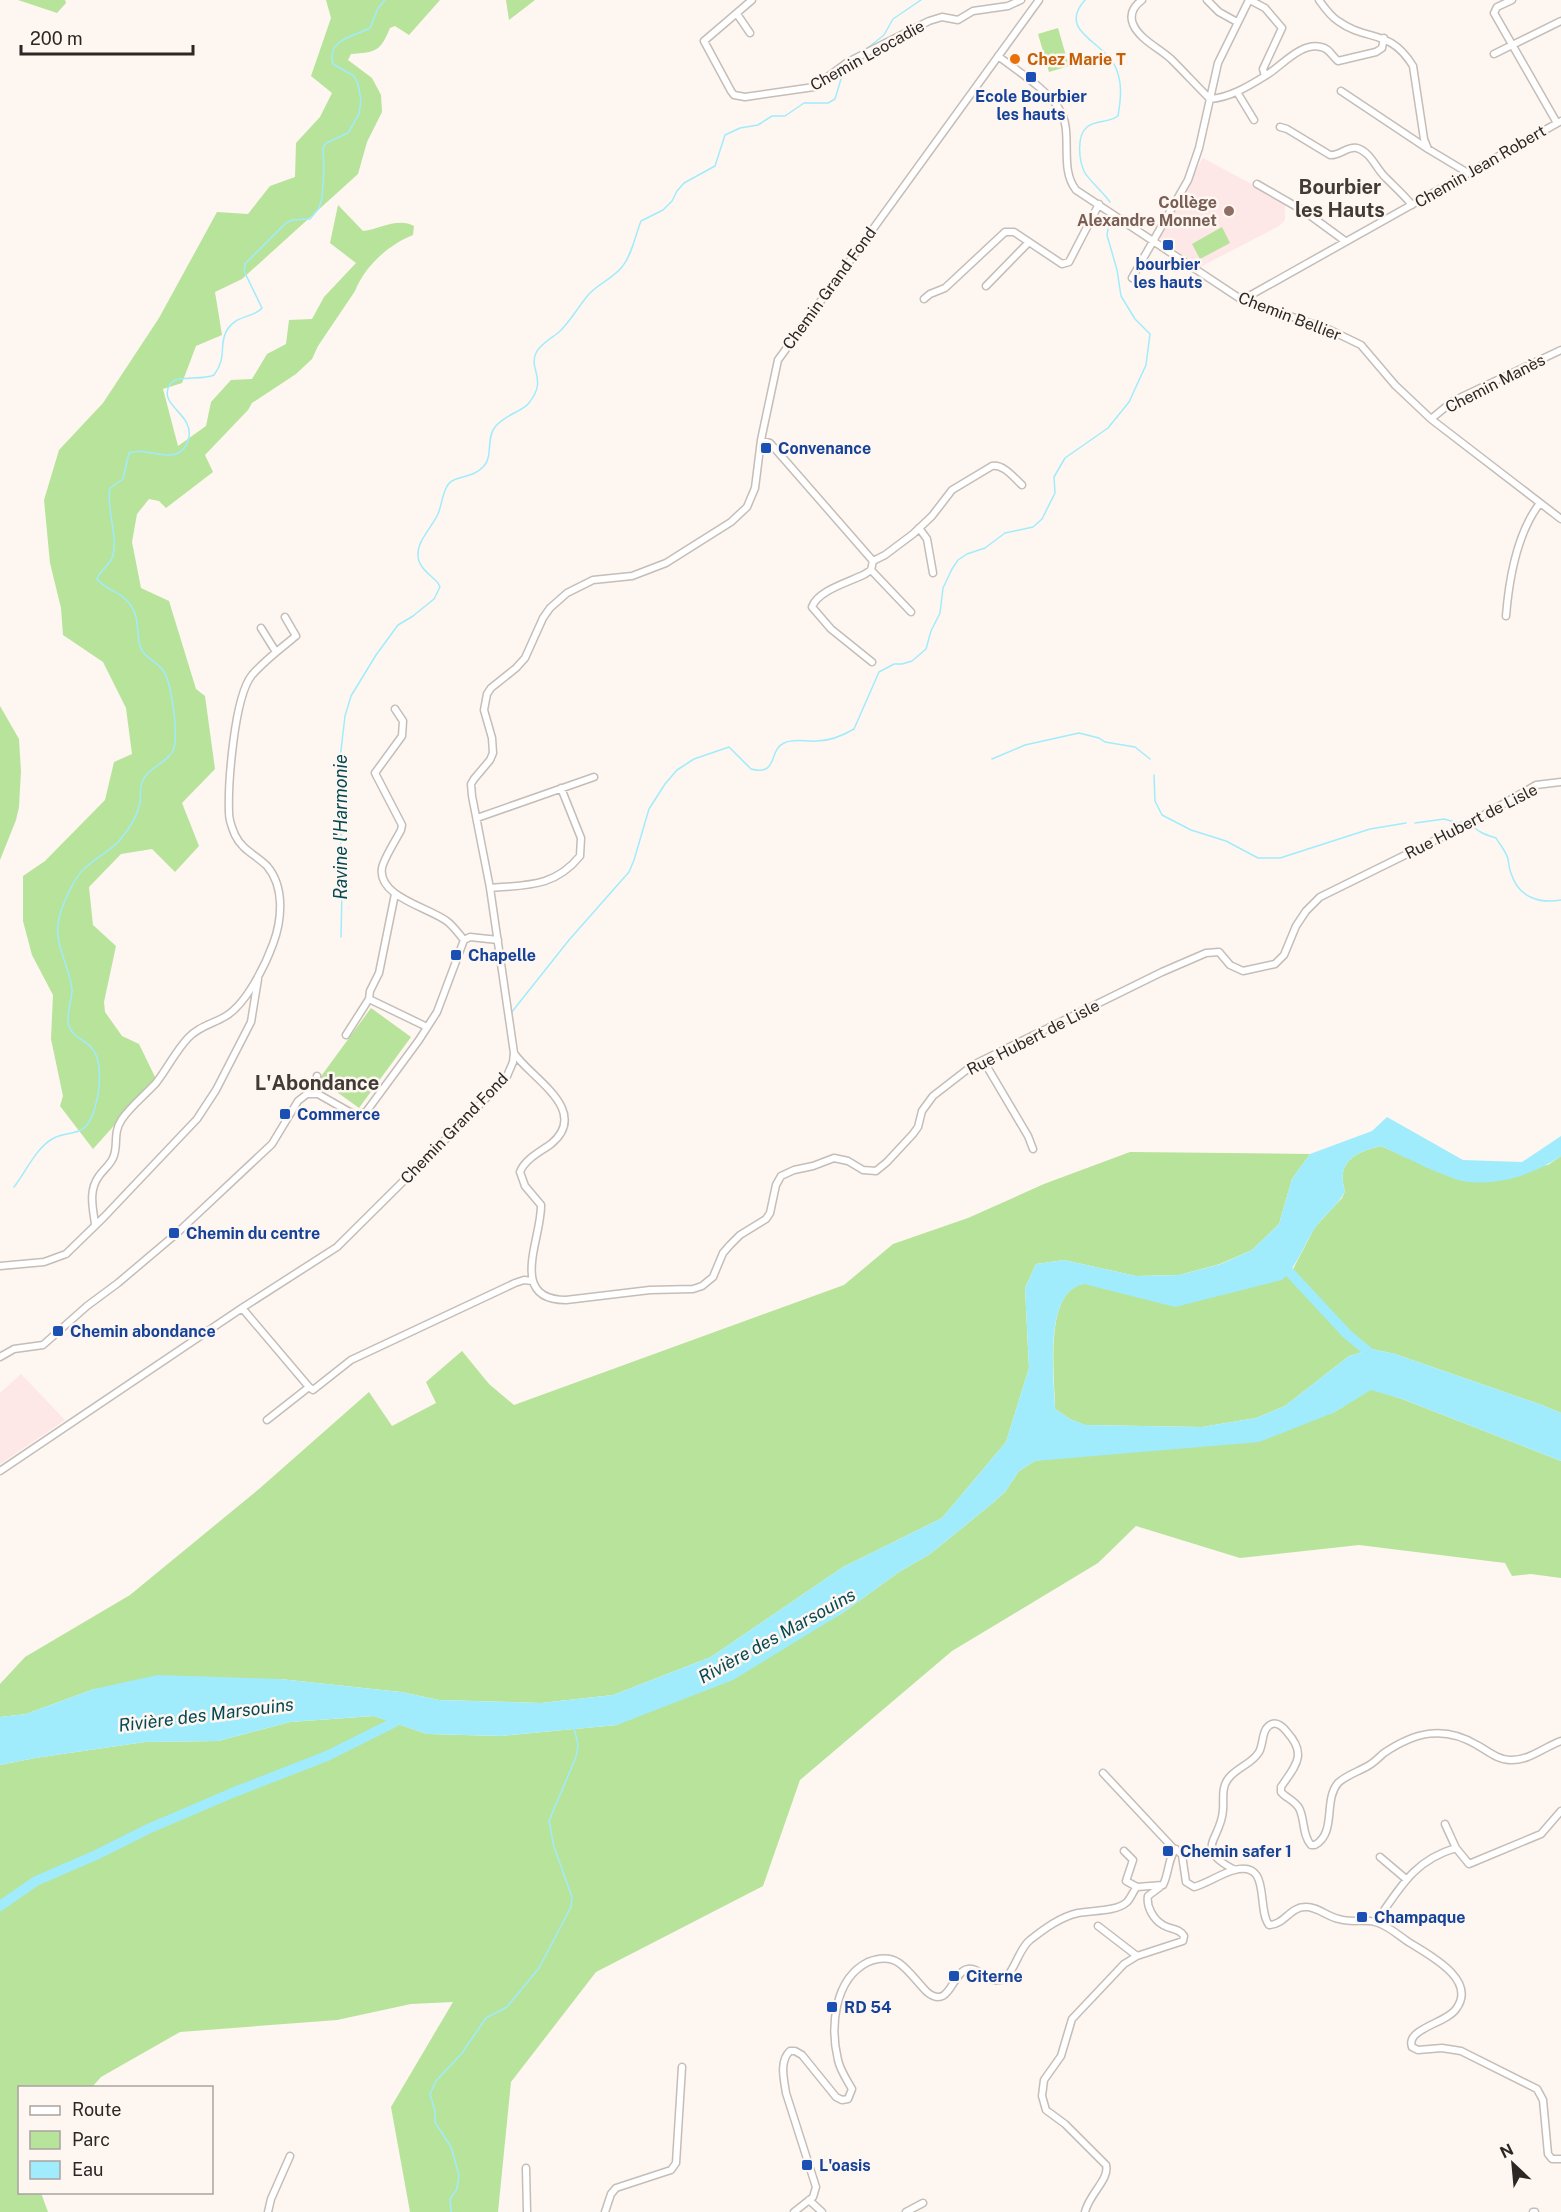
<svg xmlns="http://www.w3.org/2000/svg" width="1561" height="2212" viewBox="0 0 1561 2212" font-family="'Public Sans',sans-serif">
<rect width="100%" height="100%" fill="#fef6f0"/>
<path fill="#fde7e7" d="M 1203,158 L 1285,202 L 1285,220 L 1279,226 L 1200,267 L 1158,237 Z
M 21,1374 L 65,1420 L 0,1464 L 0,1393 Z"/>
<path fill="#b7e39b" d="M 18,0 L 65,0 L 66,3 L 57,13 Z
M 326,0 L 440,0 L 409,35 L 395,26 L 390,28 C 380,52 376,52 351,54 L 348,60 L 372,78 L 381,95 L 382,112 L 367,142 L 358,174 L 242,279 L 215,292 L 222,335 L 196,346 L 182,383 L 163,389 L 178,446 L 206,426 L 211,402 L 231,380 L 252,379 L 267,354 L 286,344 L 289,320 L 312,319 L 324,297 L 356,263 L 330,243 L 338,205 L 363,231 C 380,229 398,217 414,226 L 413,235 C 388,245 365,266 355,291 L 318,346 L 312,359 L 296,374 L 252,403 L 248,410 L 205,455 L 213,472 L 166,508 L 159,501 L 149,499 L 137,514 L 132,542 L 141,588 L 169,601 L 196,689 L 205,696 L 215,769 L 182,803 L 199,846 L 175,872 L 152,849 L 121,854 L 89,887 L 93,925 L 116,946 L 104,1002 L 105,1012 L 122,1036 L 139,1044 L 156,1079 L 93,1149 L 60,1106 L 63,1096 L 51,1039 L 53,995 L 32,955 L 23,921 L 23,876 L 45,861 L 105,800 L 114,762 L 132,754 L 126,708 L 103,662 L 63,635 L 61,608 L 50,563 L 44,500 L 59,450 L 103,403 L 159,318 L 217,212 L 248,214 L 270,186 L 295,177 L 296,143 L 320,117 L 332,93 L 311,76 L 331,18 Z
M 506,0 L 535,0 L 509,20 Z
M 1058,28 L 1069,66 L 1049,72 L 1038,34 Z
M 1222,227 L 1230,243 L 1200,259 L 1192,244 Z
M 0,706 L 19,739 L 21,771 L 19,807 L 16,820 L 0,860 Z
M 371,1008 L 411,1037 L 359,1108 L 319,1079 Z
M 1381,1146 L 1446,1175 L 1548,1165 L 1561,1156 L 1561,1413 L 1542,1405 L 1395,1354 L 1372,1349 L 1349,1356 L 1285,1406 L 1256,1418 L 1202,1427 L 1085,1425 L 1070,1419 L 1055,1409 C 1055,1378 1043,1292 1083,1284 L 1292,1271 L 1315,1227 L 1342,1198 L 1345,1191 C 1336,1162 1355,1152 1381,1146 Z
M 1130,1152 L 1310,1154 L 1292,1179 L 1279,1224 L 1252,1250 L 1220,1264 L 1179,1275 L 1136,1276 L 1064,1260 L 1036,1264 L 1025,1288 L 1029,1368 L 1006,1442 L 942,1518 L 843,1567 L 711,1657 L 613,1695 L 541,1703 L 439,1700 L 401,1692 L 280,1679 L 230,1679 L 94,1689 L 26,1714 L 0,1717 L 0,1684 L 25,1657 L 130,1595 L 259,1489 L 369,1392 L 392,1426 L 436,1403 L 426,1382 L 462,1351 L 489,1384 L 514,1405 L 844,1285 L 893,1244 L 968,1218 L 1044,1184 Z
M 1371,1389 L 1402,1399 L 1561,1461 L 1561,1578 L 1531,1574 L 1512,1576 L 1505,1563 L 1359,1545 L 1240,1558 L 1136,1526 L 1098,1563 L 952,1651 L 800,1780 L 763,1886 L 596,1972 L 511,2082 L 498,2212 L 410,2212 L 391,2107 L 453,2002 L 411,2004 L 337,2020 L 180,2032 L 101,2077 L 92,2087 L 20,2088 L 20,2192 L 41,2193 L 48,2212 L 0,2212 L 0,1765 L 35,1758 L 145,1742 L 218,1741 L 290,1722 L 374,1716 L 427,1734 L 500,1736 L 617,1725 L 841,1614 L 899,1572 L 930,1554 L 994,1502 L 1005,1492 L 1019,1471 L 1035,1461 L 1333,1413 Z"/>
<path fill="#a1ecfc" d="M 1387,1117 L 1463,1160 L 1522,1162 L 1561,1136 L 1561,1156 C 1535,1174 1500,1185 1468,1182 C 1449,1180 1401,1155 1381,1146 C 1355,1152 1336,1162 1345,1191 C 1338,1206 1324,1215 1315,1228 C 1303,1246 1298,1265 1282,1280 L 1175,1307 L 1084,1284 C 1043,1291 1054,1378 1055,1409 L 1070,1419 L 1086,1425 L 1202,1427 L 1256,1418 L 1285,1406 L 1349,1356 L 1372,1349 L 1395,1354 L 1542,1405 L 1561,1413 L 1561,1461 L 1402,1399 L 1371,1390 L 1333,1413 L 1259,1442 L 1035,1461 L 1019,1471 L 1005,1492 L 994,1502 L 930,1554 L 899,1572 L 841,1614 L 733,1680 L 617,1725 L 500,1736 L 427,1734 L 373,1716 L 290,1722 L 218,1741 L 145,1742 L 35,1758 L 0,1765 L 0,1717 L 26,1714 L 94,1689 L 158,1675 L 280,1679 L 401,1692 L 439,1700 L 541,1703 L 613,1695 L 711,1657 L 843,1567 L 942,1518 L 1006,1442 L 1029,1368 L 1025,1288 L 1036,1264 L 1064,1260 L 1136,1276 L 1179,1275 L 1221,1264 L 1252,1250 L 1279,1224 L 1292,1179 L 1310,1154 L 1372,1131 Z"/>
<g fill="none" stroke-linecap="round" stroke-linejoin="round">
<path stroke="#a1ecfc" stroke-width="1.5" d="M 1085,0 C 1057,31 1103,42 1114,64 C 1123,81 1121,98 1118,116 C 1109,123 1095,120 1087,127 C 1076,136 1079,162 1085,173 C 1089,180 1104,193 1110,202
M 865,50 L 884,35 L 893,19 L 921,0
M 992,759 L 1025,745 L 1079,733 L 1099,738 L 1105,742 L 1135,747 L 1150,759
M 1154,775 L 1155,801 L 1162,815 L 1191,830 L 1226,841 L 1258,858 L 1280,858 L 1370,829 L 1406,823
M 1415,823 L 1444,819 L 1458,823 L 1469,819
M 1471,823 C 1476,832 1487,835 1496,838 C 1500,845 1506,851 1508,859 C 1509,864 1509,869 1511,873 C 1518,897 1539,904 1561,900
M 341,937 L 342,889 L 340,858 L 342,815 L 338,776 L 345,716 L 351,696 L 376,655 L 398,625 L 413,616 L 434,599 L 440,587 L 438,583 C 431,575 417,567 418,554 C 418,540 432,527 438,514 C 442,505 443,486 452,481 C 462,475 473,478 484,466 C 493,456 486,438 495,427 C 504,415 521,412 528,404 C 549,379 528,370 536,353 C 539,345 552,338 559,332 C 571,321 579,305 590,293 C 600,283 613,278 622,267 C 632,255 635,236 641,221 L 663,210 L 672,201 L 677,191 L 684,183 L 715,166 L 725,135 L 740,128 L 758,125 L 772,116 L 785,116 L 804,103 L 828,103 L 835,99 L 844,69
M 511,1013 L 569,940 L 629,872 L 634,860 L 649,809 L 665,784 L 677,770 L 694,759 L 729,747 L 751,769 C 779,776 768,750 784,743 C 795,738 806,742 817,741 C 831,741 842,736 854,729 L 879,672 L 894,664 L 902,664 L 912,661 L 926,649 L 931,631 L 940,613 L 943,588 L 952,569 L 958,560 L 967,554 L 985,548 L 1005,533 L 1033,527 L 1042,519 L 1055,493 L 1054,477 L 1065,458 L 1108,428 L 1129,402 L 1146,365 L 1150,334 L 1135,319 L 1121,296 L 1117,270 L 1107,235 L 1110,217
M 14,1187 C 26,1172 36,1147 54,1138 C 64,1132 80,1135 87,1125 C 99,1109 106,1063 91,1047 C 84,1040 72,1036 69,1026 C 65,1015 72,1001 72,990 C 70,967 55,947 58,924 C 60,908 74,877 86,867 C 96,858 108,852 118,842 C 128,831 137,817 140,803 C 141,795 139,787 143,780 C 149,766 169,763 174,748 C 178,733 172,681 162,669 C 155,660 144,658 140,646 C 136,631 140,616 129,603 C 121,591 105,590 97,579 C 100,569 111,566 113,555 C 118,534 106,510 110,488 L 123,479 L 129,453 C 145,447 165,461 180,452 C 185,449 188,442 189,437 C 193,413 157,405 170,384 C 177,374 201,381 214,375 C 228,356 218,345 227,330 C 237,314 254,318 262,308 L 244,271 L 245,264 L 286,223 L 292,220 L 310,219 L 319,208 L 322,198 L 324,169 L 323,148 L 326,143 L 348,133 L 359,114 L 361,101 L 358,84 L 354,76 L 333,64 C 326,39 355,36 370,28 L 378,8 L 385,0
M 451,2212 L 450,2199 L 457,2189 L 459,2175 L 451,2147 L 435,2122 L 435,2111 L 430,2094 L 436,2081 L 462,2053 L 486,2018 L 507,2007 L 539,1968 L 571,1907 L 572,1897 L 554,1847 L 549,1821 L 576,1757 L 578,1745 L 574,1727"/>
<path stroke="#a1ecfc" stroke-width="10" d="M 1280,1262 L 1347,1334 L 1377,1359
M 0,1906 L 36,1881 L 96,1855 L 148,1829 L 232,1793 L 327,1756 L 393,1723 L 403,1715"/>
<defs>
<path id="minor" d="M 752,0 L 704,41 L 731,91 L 734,95 L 745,97 L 814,87 L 848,62 L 929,21 L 942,17 L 958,20 L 973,11 L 1008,6 L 1021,0
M 1142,0 C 1134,6 1129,14 1133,24 C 1139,39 1159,48 1171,59 C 1184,72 1197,86 1210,99 C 1229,98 1249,86 1265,76 C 1281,67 1300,42 1321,47 C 1329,48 1332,56 1338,61 L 1376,52 L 1382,48 L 1384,38
M 1207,0 L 1219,12 L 1237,22
M 1250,0 L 1265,8 L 1282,28 L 1263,69 L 1265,76
M 1319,0 C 1324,7 1330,16 1338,21 C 1367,42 1390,28 1413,66 L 1424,139 L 1428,149
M 1512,0 L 1497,7 L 1494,13 L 1557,123
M 737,14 L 750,33
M 1494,54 L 1561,21
M 998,56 C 1016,70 1051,92 1061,112 C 1073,134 1059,169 1076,190 L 1242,300 L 1328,329 L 1361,345 L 1395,385 L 1431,419 L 1561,519
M 1341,91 L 1428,149 L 1468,173
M 1237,92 L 1254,120
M 1280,127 L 1287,129 L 1330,155 C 1340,156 1347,146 1357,148 C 1371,152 1376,169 1386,178 C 1395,187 1404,195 1412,205
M 1257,184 L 1304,211 L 1345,241
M 1132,278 L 1188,180 L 1199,148 L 1218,63 L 1249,0
M 986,286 L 1029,242
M 924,299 L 930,294 L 945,288 L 1005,232 L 1014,232 L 1062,264 L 1069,262 L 1099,204
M 1242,300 L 1561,121
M 1431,419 L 1453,401 L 1561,350
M 761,440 L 770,443 L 873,561 L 871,570 L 865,574 C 850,582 818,590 812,607 L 831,629 L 872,662
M 919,528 L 927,539 L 933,573
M 873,561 L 885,555 L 913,534 L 932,516 L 952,490 L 992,466 C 1004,464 1014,478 1022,485
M 871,570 L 911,612
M 1506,616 C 1509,579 1517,533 1540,503
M 261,628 L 276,652
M 395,709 L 403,721 L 402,736 L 375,773 L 402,825 L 401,830 C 396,840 384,858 382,868 C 377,897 431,908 448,922 C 454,927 459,934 464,940
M 477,818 L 594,777
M 490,888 C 527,885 555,887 580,856 L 581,838 L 561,788
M 369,999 L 427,1027
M 346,1035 L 369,999 L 370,991 L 379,973 L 395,894
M 514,1053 C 529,1077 592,1110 551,1144 C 540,1152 525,1159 520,1172 L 525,1186 L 541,1205 C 542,1238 507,1300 566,1300 L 650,1290 L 693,1289 L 702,1286 L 713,1277 L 723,1253 L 730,1245 L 740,1235 L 766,1219 L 770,1213 L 776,1185 L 781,1176 L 794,1170 L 813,1166 L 834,1158 L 848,1161 L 863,1170 L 876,1171 L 887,1162 L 913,1134 L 918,1127 L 922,1111 L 933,1096 L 973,1065 L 1162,972 L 1206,953 L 1219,952 L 1230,965 L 1243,971 L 1275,964 L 1284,955 L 1296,926 L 1306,911 L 1320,897 L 1468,824 L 1536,785 L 1561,782
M 983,1060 L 1028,1136 L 1033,1149
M 312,1093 L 317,1076
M 95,1224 C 93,1208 88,1191 99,1176 C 103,1170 110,1165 113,1158 C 119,1145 112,1134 122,1119 C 131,1106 145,1095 156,1083 C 167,1069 175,1052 188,1038 C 199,1026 213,1024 226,1016 C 246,1004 265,966 273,944 C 282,920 285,887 267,866 C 256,855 242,850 235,835 C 232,828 229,820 229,813 C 228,784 234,697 252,675 C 264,661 281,648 296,636 L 285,617
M 0,1266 L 44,1262 L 66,1254 L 104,1217 L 197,1119 L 216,1090 L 251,1022 L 258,979
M 242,1308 L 309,1387
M 0,1357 L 14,1349 L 43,1345 L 87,1306 L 118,1283 L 176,1234 L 272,1144 L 298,1101 L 307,1094 L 318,1094 L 355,1115 L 366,1112 L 419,1040 L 437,1012 L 464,940 L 470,937 L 498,940
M 267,1420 L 309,1387 L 313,1390 L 351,1360 L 515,1283 L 524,1280 L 532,1281
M 0,1471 L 242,1308 L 337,1247 L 473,1112 L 507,1076 L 513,1062 L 514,1053 L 490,888 L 472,796 L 471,784 L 474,779 L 490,760 L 493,753 L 492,738 L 484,710 L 487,694 L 491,688 L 516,668 L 525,658 L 543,618 L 550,608 L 567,593 L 593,580 L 632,576 L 666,563 L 731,522 L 747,507 L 755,488 L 761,440 L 778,360 L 1039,0
M 1103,1773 L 1175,1850
M 1445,1824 L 1456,1848 L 1469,1864 L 1541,1834 L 1561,1811
M 1124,1851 L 1133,1860 L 1126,1881 L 1137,1887
M 1380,1857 L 1406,1879
M 1235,1870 C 1192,1848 1221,1841 1223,1810 C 1224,1800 1221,1788 1228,1779 C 1236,1768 1252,1764 1259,1752 C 1264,1744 1261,1728 1272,1724 C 1278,1722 1283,1727 1287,1732 C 1308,1755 1295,1766 1281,1787 L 1281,1792 C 1286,1798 1294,1800 1299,1808 C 1305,1819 1302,1835 1311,1845 L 1315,1845 C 1337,1832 1323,1801 1338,1783 C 1345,1776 1357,1772 1366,1767 C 1373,1764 1378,1758 1384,1753 C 1415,1732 1444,1725 1477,1745 C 1488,1751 1498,1760 1510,1760 C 1529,1761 1544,1747 1561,1741
M 1376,1922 C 1400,1888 1414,1860 1456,1848
M 1098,1926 L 1137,1956
M 526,2168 L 527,2212
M 809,2200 L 822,2212
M 268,2212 L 271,2199 L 290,2156
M 605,2212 L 611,2194 L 616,2188 L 671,2170 L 676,2163 L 682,2067
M 794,2212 L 813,2197 L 816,2187 L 786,2093 C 784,2080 779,2061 790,2051 L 795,2051 L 802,2055 L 836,2097 L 842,2100 L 848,2099 L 852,2089 C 847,2080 840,2070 838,2060 C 830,2027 834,1979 868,1962 C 878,1958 889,1956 899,1963 C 909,1970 918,1983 927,1992 C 950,2011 952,1971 968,1969 C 980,1967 989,1984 1001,1980 C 1014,1976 1018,1949 1030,1940 C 1044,1929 1060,1917 1078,1913 C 1092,1910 1116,1912 1127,1902 C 1131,1898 1133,1891 1137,1887 L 1163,1885 C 1169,1874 1168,1857 1176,1849 L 1182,1855 L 1186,1882 L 1194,1887 C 1208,1883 1220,1874 1234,1870 C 1272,1860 1256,1908 1269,1925 C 1284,1925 1290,1907 1305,1907 C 1317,1906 1327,1917 1339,1919 C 1351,1923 1363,1919 1375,1922 C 1388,1925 1399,1936 1410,1943 C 1429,1955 1478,1980 1456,2009 C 1447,2023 1405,2029 1412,2047 L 1418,2050 L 1442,2048 L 1461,2051 L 1537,2089 L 1543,2100 L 1548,2154 L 1552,2159 L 1561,2159
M 906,2212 L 923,2203
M 1085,2212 C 1089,2194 1110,2179 1106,2165 L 1065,2124 L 1046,2110 L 1042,2096 L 1044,2080 L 1061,2056 L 1072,2019 L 1124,1964 L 1137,1956 L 1183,1941 L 1184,1936 C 1179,1928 1171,1930 1163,1925 C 1154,1920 1146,1907 1148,1896 L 1160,1887
M 1533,2212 L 1535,2212"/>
</defs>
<use href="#minor" stroke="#c5bdb7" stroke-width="9"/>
<use href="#minor" stroke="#fff" stroke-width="6"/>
</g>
<circle fill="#e8710a" stroke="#fef6f0" stroke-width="2" cx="1015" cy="59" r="6"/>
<g fill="#1a4fb4" stroke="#fef6f0" stroke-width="2">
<rect x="1025" y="71" width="12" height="12" rx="3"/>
<rect x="1162" y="239" width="12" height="12" rx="3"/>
<rect x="760" y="442" width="12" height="12" rx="3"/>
<rect x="450" y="949" width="12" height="12" rx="3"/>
<rect x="279" y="1108" width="12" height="12" rx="3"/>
<rect x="168" y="1227" width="12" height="12" rx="3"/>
<rect x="52" y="1325" width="12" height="12" rx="3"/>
<rect x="1162" y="1845" width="12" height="12" rx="3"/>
<rect x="1356" y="1911" width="12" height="12" rx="3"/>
<rect x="948" y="1970" width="12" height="12" rx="3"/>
<rect x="826" y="2001" width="12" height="12" rx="3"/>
<rect x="801" y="2159" width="12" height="12" rx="3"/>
</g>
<circle fill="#8d6e63" stroke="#fef6f0" stroke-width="2" cx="1229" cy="211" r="6"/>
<g text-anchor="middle" stroke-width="5" stroke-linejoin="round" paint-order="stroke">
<g font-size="16" fill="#2a2725" stroke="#fef6f0">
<text transform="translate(867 55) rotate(-29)" y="6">Chemin Leocadie</text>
<text transform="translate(1480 166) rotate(-30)" y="6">Chemin Jean Robert</text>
<text transform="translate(829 288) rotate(-54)" y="6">Chemin Grand Fond</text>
<text transform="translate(1290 316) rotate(21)" y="6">Chemin Bellier</text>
<text transform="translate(1495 383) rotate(-27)" y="6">Chemin Manès</text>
<text transform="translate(1471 821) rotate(-27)" y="6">Rue Hubert de Lisle</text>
<text transform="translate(1033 1037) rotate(-27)" y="6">Rue Hubert de Lisle</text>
<text transform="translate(454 1128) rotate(-46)" y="6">Chemin Grand Fond</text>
</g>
<g font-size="16" font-weight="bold" fill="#c56008" stroke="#fef6f0" text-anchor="start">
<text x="1027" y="65">Chez Marie T</text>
</g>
<g font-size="16" font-weight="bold" fill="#164399" stroke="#fef6f0" text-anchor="start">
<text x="1031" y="102" text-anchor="middle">Ecole Bourbier<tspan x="1031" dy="18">les hauts</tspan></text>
<text x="1168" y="270" text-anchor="middle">bourbier<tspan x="1168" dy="18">les hauts</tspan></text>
<text x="778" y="454">Convenance</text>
<text x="468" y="961">Chapelle</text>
<text x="297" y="1120">Commerce</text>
<text x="186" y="1239">Chemin du centre</text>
<text x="70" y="1337">Chemin abondance</text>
<text x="1180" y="1857">Chemin safer 1</text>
<text x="1374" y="1923">Champaque</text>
<text x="966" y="1982">Citerne</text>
<text x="844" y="2013">RD 54</text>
<text x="819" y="2171">L'oasis</text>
</g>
<g font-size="16" font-weight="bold" fill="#785e54" stroke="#fef6f0" text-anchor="end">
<text x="1217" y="208">Collège<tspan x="1217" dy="18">Alexandre Monnet</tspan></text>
</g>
<g font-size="18" font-style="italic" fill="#044954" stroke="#fef6f0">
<text transform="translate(341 827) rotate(-90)" y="6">Ravine l'Harmonie</text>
<text transform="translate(777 1636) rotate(-29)" y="6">Rivière des Marsouins</text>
<text transform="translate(206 1715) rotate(-7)" y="6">Rivière des Marsouins</text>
</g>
<g font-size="20" font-weight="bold" fill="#413b36" stroke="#fef6f0">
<text x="1340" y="194">Bourbier<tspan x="1340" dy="23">les Hauts</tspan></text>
<text x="317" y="1090">L'Abondance</text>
</g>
</g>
<rect x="18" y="2086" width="195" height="108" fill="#fef6f0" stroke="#a9a39f" stroke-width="1.5"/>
<rect x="30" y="2106" width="30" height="9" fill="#ffffff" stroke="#a9a39f" stroke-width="1.5"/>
<text x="72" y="2116" font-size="18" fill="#2a2725">Route</text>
<rect x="30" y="2131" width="30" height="18" fill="#b7e39b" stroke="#a9a39f" stroke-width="1.5"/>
<text x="72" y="2146" font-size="18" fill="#2a2725">Parc</text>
<rect x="30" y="2161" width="30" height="18" fill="#a1ecfc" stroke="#a9a39f" stroke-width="1.5"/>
<text x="72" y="2176" font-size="18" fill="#2a2725">Eau</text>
<g transform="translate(1513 2164) rotate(334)" stroke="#fef6f0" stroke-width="4.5" paint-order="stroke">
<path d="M0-4.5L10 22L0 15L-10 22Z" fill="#2a2725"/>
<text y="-9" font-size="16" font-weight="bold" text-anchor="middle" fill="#2a2725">N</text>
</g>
<path d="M21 45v9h172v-9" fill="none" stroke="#2a2725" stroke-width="3"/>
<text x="30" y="45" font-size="18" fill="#2a2725" stroke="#fef6f0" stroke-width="4.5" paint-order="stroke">200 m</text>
</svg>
